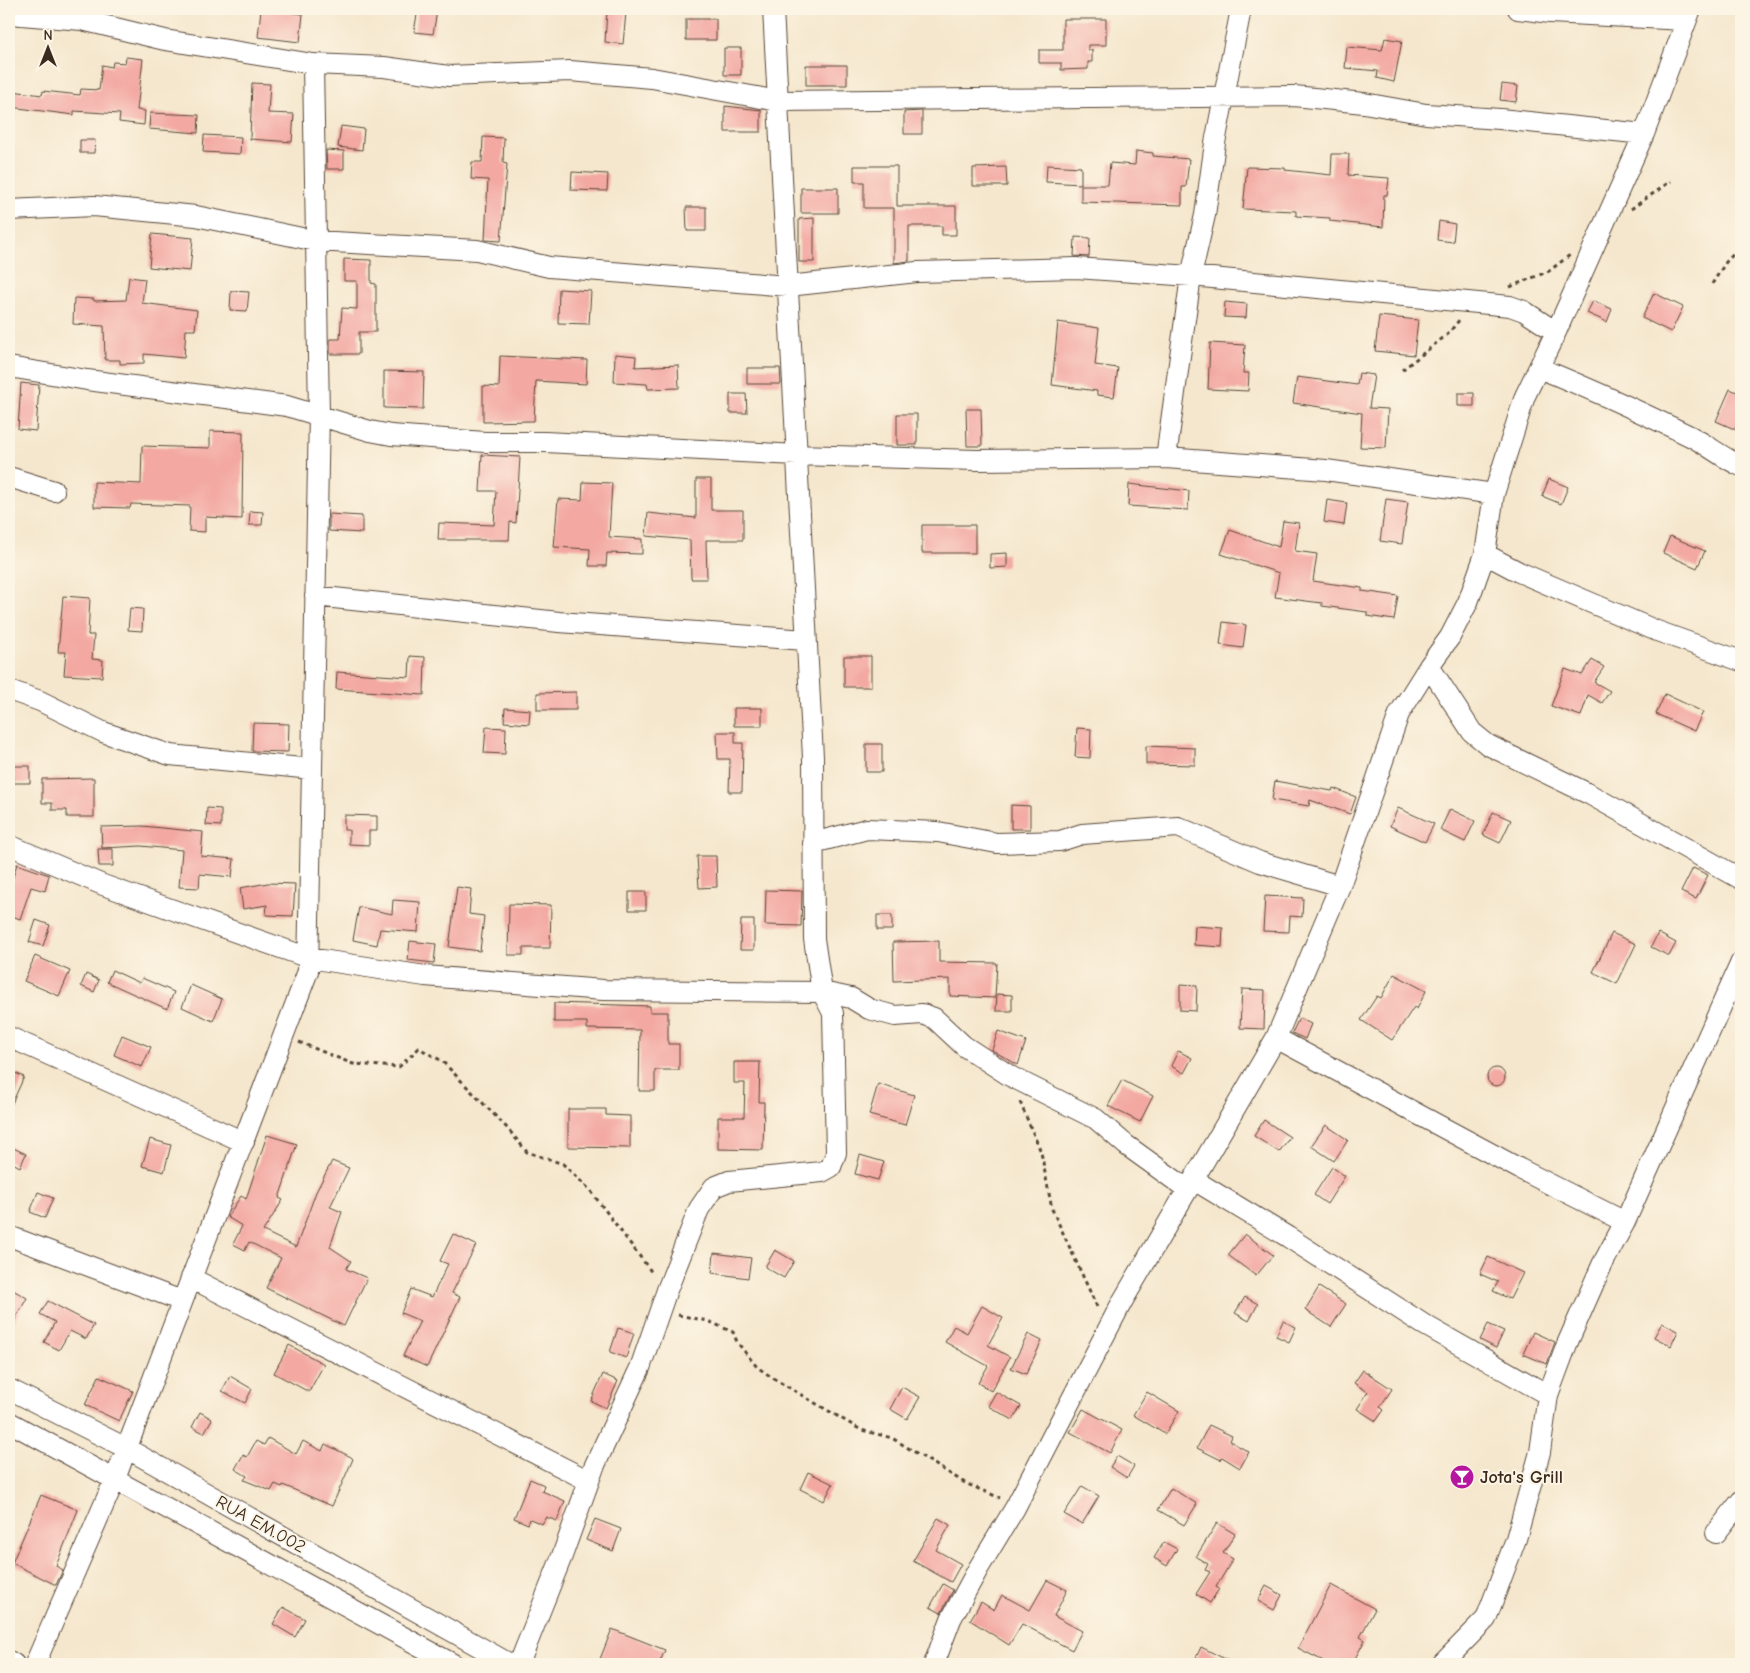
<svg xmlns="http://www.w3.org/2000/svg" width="1750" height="1673" viewBox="0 0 1750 1673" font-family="'Comic Neue',sans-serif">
<rect width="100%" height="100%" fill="#fcf5e5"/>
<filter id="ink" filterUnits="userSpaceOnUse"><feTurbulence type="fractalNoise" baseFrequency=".02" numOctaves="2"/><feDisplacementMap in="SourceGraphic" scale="10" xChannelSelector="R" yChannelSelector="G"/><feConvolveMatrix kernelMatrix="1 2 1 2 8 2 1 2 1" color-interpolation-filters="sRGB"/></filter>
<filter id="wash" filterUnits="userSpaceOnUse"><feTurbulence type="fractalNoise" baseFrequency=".0096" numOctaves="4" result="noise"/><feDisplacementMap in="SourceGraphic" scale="20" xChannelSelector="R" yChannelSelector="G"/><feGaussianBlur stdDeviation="1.12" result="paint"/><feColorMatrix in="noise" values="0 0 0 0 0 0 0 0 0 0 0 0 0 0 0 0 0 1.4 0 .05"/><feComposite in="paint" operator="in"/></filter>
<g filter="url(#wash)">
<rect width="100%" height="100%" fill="#f5e7cd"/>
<g id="blocks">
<path fill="#f3a8a2" d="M 261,9 L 303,14 L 300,42 L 258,37 Z
M 418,9 L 437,11 L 433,34 L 414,32 Z
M 607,11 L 626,12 L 623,44 L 605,42 Z
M 686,19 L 716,19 L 716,40 L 686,40 Z
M 1063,19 L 1106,19 L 1106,45 L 1088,45 L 1088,50 L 1092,50 L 1092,62 L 1088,62 L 1088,69 L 1061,70 L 1061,63 L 1039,63 L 1039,50 L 1063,50 Z
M 1385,38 L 1402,41 L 1394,82 L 1377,78 L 1378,71 L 1345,68 L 1347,47 L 1382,50 Z
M 724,48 L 741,48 L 741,75 L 724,75 Z
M 126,57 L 143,59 L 137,110 L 145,111 L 144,125 L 119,122 L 120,114 L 74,111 L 74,115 L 10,107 L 12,91 L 42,95 L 43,91 L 80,95 L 81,89 L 99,90 L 102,65 L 112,67 L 113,62 L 125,63 Z
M 806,65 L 847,65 L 847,85 L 806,85 Z
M 252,83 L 270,84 L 268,113 L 294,114 L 292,142 L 250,139 Z
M 1502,84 L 1518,86 L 1516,102 L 1500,100 Z
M 725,106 L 761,110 L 761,132 L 725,132 Z
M 922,111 L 922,134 L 904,134 L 904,112 Z
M 150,113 L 199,115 L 198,133 L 149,129 Z
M 341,126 L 364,129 L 362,150 L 338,147 Z
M 204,135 L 241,137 L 240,154 L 203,152 Z
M 483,137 L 504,138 L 503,163 L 507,164 L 501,241 L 485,240 L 488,180 L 471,179 L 472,162 L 482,162 Z
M 80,140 L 95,140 L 94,153 L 80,153 Z
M 326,150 L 344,151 L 344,169 L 327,169 Z
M 1136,151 L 1153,153 L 1153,156 L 1189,159 L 1186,187 L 1182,187 L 1182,205 L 1081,202 L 1081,185 L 1108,185 L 1110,163 L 1135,165 Z
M 1332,154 L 1349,154 L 1348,175 L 1389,178 L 1387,195 L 1384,195 L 1383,227 L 1330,221 L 1330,218 L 1296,216 L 1296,211 L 1243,209 L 1247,167 L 1285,168 L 1285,170 L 1331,175 Z
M 1047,165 L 1081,167 L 1081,184 L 1046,182 Z
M 854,166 L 897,166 L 897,206 L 956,206 L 956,235 L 942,235 L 942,226 L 909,226 L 909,261 L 894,263 L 894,208 L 864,208 L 864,182 L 854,182 Z
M 1006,167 L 1007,186 L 973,186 L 973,168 Z
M 572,172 L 608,174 L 607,191 L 571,190 Z
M 801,188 L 838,188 L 838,213 L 801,213 Z
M 686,207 L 706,207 L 706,231 L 687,231 Z
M 814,218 L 814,262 L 799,262 L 799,219 Z
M 1439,221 L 1455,224 L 1453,242 L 1437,240 Z
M 152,234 L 193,238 L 190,271 L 149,267 Z
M 1075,237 L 1090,238 L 1089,257 L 1074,256 Z
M 344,259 L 371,260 L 371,283 L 376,284 L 376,332 L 359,332 L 359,354 L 330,354 L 330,339 L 340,339 L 342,308 L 357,309 L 357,281 L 344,281 Z
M 129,277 L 145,279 L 142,303 L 197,310 L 195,330 L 186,330 L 184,358 L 144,354 L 144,363 L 120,364 L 120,360 L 105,360 L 104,326 L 73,324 L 74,298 L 94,299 L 94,301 L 126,300 Z
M 559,289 L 591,291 L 589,324 L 558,323 Z
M 231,291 L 249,292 L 247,311 L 230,310 Z
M 1654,293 L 1683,307 L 1671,332 L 1642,318 Z
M 1593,301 L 1612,309 L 1607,322 L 1587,313 Z
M 1225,302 L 1247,304 L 1246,318 L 1224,317 Z
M 1379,316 L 1418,320 L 1414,355 L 1375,351 Z
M 1058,322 L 1099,328 L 1095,365 L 1118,368 L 1114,397 L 1097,395 L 1097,391 L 1052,385 Z
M 1210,343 L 1245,345 L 1243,373 L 1249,373 L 1248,391 L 1208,389 Z
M 615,354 L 636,356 L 635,367 L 678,365 L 679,388 L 648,389 L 647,384 L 614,382 Z
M 500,356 L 587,360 L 586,384 L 536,381 L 534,421 L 483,422 L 483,386 L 499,387 Z
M 747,368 L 780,368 L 781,384 L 747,384 Z
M 384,371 L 424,372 L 423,409 L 384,408 Z
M 1359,373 L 1374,375 L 1369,408 L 1388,409 L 1386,448 L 1360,447 L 1362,413 L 1293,403 L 1297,377 L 1357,385 Z
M 21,383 L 39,385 L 36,431 L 18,429 Z
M 1730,389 L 1741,394 L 1741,432 L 1716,421 Z
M 1458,393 L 1474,393 L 1474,406 L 1458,406 Z
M 730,394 L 746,394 L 747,413 L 730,413 Z
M 966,409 L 981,409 L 982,446 L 967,446 Z
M 897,414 L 917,414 L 917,445 L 897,445 Z
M 210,431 L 243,432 L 242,519 L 205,517 L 205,532 L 189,531 L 190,506 L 131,504 L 130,508 L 94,507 L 94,482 L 141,484 L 142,446 L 210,448 Z
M 482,455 L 520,457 L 516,523 L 510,522 L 509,540 L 438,540 L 439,523 L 494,525 L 496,491 L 480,491 Z
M 696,479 L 711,479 L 711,510 L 743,510 L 743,540 L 706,540 L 707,579 L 691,579 L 690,540 L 646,536 L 648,513 L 696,518 Z
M 1549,479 L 1568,487 L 1561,504 L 1542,496 Z
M 583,482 L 612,483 L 609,537 L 642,539 L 642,554 L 607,553 L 606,566 L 589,566 L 590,549 L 554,547 L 558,499 L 582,500 Z
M 1129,484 L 1189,491 L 1188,510 L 1128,506 Z
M 1386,499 L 1408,502 L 1402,544 L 1380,541 Z
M 1327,500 L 1347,503 L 1344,525 L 1324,522 Z
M 250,511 L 263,512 L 262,525 L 249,525 Z
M 329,514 L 362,516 L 362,533 L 329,531 Z
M 1283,521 L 1299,523 L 1295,551 L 1317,554 L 1313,581 L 1362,588 L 1362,591 L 1398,596 L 1394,620 L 1367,616 L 1367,612 L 1322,606 L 1322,603 L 1275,597 L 1279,573 L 1221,554 L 1230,530 L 1279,547 Z
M 922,525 L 975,525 L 975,553 L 922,553 Z
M 1670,536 L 1705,551 L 1697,568 L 1663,553 Z
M 1007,553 L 1007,567 L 990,568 L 990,554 Z
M 63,596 L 90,598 L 88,635 L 94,635 L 92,659 L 103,660 L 102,677 L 64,675 L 66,652 L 58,652 Z
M 130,608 L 143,609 L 142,631 L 128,630 Z
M 1223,622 L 1246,625 L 1243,648 L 1220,645 Z
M 410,656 L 425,657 L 424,695 L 336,689 L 337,672 L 409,677 Z
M 844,656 L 871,656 L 871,687 L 844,687 Z
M 1592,660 L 1604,667 L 1594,682 L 1610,691 L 1602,703 L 1588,695 L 1581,716 L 1551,706 L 1565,669 L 1582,675 Z
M 576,692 L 576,710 L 537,710 L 537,693 Z
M 1665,694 L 1703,712 L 1694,731 L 1656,714 Z
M 505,708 L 530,710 L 529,724 L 504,722 Z
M 734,708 L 762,708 L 762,726 L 734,726 Z
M 253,723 L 289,724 L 288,752 L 252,751 Z
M 486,727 L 506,728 L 505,754 L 484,753 Z
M 1077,728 L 1091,729 L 1090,758 L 1075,757 Z
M 717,732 L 735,732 L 735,743 L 743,743 L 742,792 L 729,792 L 730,759 L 718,759 Z
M 866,744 L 882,744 L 882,772 L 866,772 Z
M 1146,746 L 1195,748 L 1195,765 L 1146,764 Z
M 13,766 L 30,766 L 30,783 L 13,783 Z
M 94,778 L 94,817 L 67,817 L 67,810 L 52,810 L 52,803 L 42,803 L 42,779 Z
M 1275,781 L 1332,791 L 1333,788 L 1356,797 L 1350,814 L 1310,800 L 1309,806 L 1272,800 Z
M 1011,805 L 1030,806 L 1030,829 L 1011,829 Z
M 207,808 L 221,809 L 221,826 L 206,825 Z
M 1398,808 L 1434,824 L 1425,842 L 1390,826 Z
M 1450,809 L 1475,821 L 1465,842 L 1440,830 Z
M 1493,812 L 1511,820 L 1500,843 L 1483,835 Z
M 344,815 L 377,816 L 377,831 L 369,831 L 369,845 L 349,844 L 349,830 L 344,830 Z
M 142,826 L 203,832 L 201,856 L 234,859 L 232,877 L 200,874 L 199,888 L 179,887 L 182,850 L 141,846 L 102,848 L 101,827 Z
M 98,849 L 113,849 L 113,866 L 99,866 Z
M 697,856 L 716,856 L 717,887 L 699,888 Z
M 17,864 L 49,875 L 45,891 L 31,887 L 20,919 L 9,915 L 9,890 Z
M 1693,868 L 1708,875 L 1696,899 L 1681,892 Z
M 268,883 L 295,884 L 293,916 L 266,915 L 267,905 L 243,909 L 240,888 Z
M 457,887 L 471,889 L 469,914 L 484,916 L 480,951 L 449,947 Z
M 766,890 L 802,891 L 801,926 L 765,925 Z
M 629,892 L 646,892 L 646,910 L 629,910 Z
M 1265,896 L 1303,898 L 1302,917 L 1290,916 L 1289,932 L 1263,931 Z
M 393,900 L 420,902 L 418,932 L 380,929 L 377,945 L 353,940 L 359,907 L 392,914 Z
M 509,904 L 551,905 L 550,948 L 523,948 L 523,955 L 508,955 Z
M 877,915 L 892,915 L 892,930 L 877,930 Z
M 36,920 L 50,925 L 43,946 L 29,942 Z
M 741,920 L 754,920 L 754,950 L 740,950 Z
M 1195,926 L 1223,928 L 1222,947 L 1194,945 Z
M 1612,933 L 1636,944 L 1617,984 L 1593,972 Z
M 1658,933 L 1676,943 L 1669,956 L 1651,947 Z
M 410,941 L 436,944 L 434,963 L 408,960 Z
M 939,941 L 939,962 L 997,963 L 995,998 L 950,996 L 950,979 L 894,981 L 893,942 Z
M 35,956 L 70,971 L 59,996 L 24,981 Z
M 112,970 L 140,983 L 142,978 L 174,992 L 167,1009 L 107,982 Z
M 86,974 L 99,980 L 94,992 L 81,986 Z
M 1394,974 L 1426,991 L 1417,1009 L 1414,1007 L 1392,1040 L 1361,1020 L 1377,996 L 1381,998 Z
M 191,985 L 222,999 L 213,1021 L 182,1007 Z
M 1180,985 L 1197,986 L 1196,1011 L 1180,1010 Z
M 1242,989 L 1265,990 L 1264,1029 L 1240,1028 Z
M 997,994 L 1012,995 L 1012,1011 L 996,1011 Z
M 554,1003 L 650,1006 L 650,1012 L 668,1012 L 668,1044 L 679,1044 L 679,1070 L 655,1070 L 655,1091 L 639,1091 L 640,1030 L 587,1029 L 587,1022 L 554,1022 Z
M 1299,1018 L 1311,1024 L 1305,1039 L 1292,1033 Z
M 998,1031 L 1026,1041 L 1018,1065 L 992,1050 Z
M 122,1035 L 151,1047 L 142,1067 L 114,1055 Z
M 1178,1051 L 1192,1058 L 1184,1073 L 1171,1066 Z
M 734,1062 L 760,1062 L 759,1102 L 764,1102 L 763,1150 L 718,1149 L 718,1117 L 744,1117 L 745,1083 L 734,1083 Z
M1487 1077a9 9 0 1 1 18 0a9 9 0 1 1-18 0Z
M 9,1070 L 24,1077 L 9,1110 Z
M 1122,1080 L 1153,1096 L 1140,1122 L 1108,1106 Z
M 878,1084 L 914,1095 L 905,1125 L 869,1115 Z
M 568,1109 L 606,1109 L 606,1115 L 630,1116 L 630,1148 L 568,1147 Z
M 1264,1120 L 1290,1137 L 1279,1152 L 1254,1136 Z
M 1326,1125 L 1348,1140 L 1334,1161 L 1311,1146 Z
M 267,1135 L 297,1144 L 279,1198 L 283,1200 L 263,1231 L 296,1247 L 316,1192 L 332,1161 L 349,1168 L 330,1207 L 342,1212 L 330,1247 L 351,1261 L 346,1269 L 367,1278 L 344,1326 L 266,1288 L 281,1258 L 249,1242 L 245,1250 L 233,1244 L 242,1226 L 227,1217 L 241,1196 L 246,1199 Z
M 150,1139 L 171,1145 L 164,1172 L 142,1166 Z
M 9,1146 L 26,1154 L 20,1167 L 9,1161 Z
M 860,1155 L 884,1162 L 878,1180 L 855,1174 Z
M 1332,1167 L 1345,1176 L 1327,1204 L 1314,1195 Z
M 38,1192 L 53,1198 L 45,1218 L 30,1212 Z
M 453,1234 L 476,1245 L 452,1293 L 460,1297 L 427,1367 L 403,1356 L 420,1321 L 401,1313 L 411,1289 L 432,1297 L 448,1264 L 440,1261 Z
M 1245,1234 L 1273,1255 L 1256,1276 L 1228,1255 Z
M 775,1250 L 794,1261 L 784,1278 L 765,1267 Z
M 714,1253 L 751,1258 L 748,1278 L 712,1273 Z
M 1488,1257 L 1523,1273 L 1510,1299 L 1493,1291 L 1498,1282 L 1480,1274 Z
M 1319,1287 L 1346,1304 L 1331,1327 L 1305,1310 Z
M 13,1290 L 27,1298 L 9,1330 L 9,1298 Z
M 1245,1297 L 1258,1304 L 1249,1321 L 1235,1313 Z
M 48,1301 L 94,1325 L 86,1339 L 70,1331 L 59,1350 L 44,1342 L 55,1322 L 40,1314 Z
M 982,1306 L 1003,1318 L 988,1345 L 1010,1357 L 991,1391 L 978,1383 L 988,1366 L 945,1342 L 954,1326 L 967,1333 Z
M 1283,1321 L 1296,1327 L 1289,1342 L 1276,1336 Z
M 1662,1323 L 1678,1331 L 1671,1346 L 1654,1337 Z
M 1488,1324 L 1504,1331 L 1496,1348 L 1480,1340 Z
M 618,1328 L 634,1333 L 626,1358 L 610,1352 Z
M 1533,1332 L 1555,1342 L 1547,1364 L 1523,1354 Z
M 1028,1334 L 1042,1341 L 1026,1374 L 1011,1368 Z
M 289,1345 L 324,1364 L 309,1392 L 274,1373 Z
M 1363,1370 L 1392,1389 L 1380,1407 L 1384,1410 L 1376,1421 L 1357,1409 L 1368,1392 L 1354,1383 Z
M 603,1374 L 618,1381 L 606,1408 L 591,1401 Z
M 99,1376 L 133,1391 L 119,1421 L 85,1405 Z
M 230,1376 L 252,1389 L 245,1403 L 222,1391 Z
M 902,1387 L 920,1397 L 907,1419 L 890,1409 Z
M 996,1392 L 1021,1406 L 1013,1420 L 988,1406 Z
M 1147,1392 L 1179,1411 L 1165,1434 L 1133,1415 Z
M 1083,1409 L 1122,1430 L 1110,1453 L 1070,1432 Z
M 200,1412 L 212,1419 L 204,1433 L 192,1427 Z
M 1209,1425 L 1232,1436 L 1230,1441 L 1249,1452 L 1240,1468 L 1222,1457 L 1221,1460 L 1197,1448 Z
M 268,1438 L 296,1454 L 303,1441 L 322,1451 L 325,1444 L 351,1457 L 353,1459 L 332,1506 L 283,1485 L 282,1487 L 275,1484 L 271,1491 L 244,1480 L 247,1476 L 235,1469 L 243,1455 L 247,1457 L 256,1441 L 264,1445 Z
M 1117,1456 L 1134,1466 L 1127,1478 L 1110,1467 Z
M 808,1472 L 833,1484 L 824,1501 L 800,1489 Z
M 530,1479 L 544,1485 L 542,1491 L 565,1501 L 557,1521 L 546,1517 L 542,1524 L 530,1519 L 528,1524 L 514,1518 Z
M 1082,1486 L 1099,1496 L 1082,1524 L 1064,1514 Z
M 1171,1488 L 1197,1504 L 1184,1525 L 1158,1510 Z
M 41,1495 L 78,1510 L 56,1566 L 63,1570 L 56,1585 L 12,1563 Z
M 938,1518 L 950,1525 L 936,1550 L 961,1564 L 951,1582 L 913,1561 Z
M 595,1519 L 621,1529 L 613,1551 L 586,1540 Z
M 1217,1523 L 1235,1534 L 1223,1553 L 1233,1559 L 1216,1587 L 1219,1589 L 1210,1603 L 1196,1594 L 1210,1572 L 1205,1570 L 1208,1564 L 1196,1557 Z
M 1164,1542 L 1177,1549 L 1167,1566 L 1154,1558 Z
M 1047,1580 L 1067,1590 L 1054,1616 L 1082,1631 L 1072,1650 L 1022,1624 L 1009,1645 L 970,1620 L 981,1602 L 994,1610 L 1002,1595 L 1030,1610 Z
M 943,1584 L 953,1590 L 941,1613 L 930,1607 Z
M 1331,1585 L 1375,1609 L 1360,1637 L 1365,1640 L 1352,1664 L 1329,1664 L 1298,1648 Z
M 1266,1586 L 1282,1595 L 1274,1610 L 1258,1601 Z
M 283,1607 L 305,1619 L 295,1637 L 273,1624 Z
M 612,1629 L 665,1650 L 659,1664 L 598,1664 Z
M 1201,1647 L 1235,1664 L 1193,1664 Z"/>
</g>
</g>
<g filter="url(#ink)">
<use href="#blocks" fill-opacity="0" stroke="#574638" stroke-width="1"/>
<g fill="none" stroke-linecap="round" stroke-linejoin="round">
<defs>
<path id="minor" d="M 1518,9 L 1550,13 L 1685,20
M 9,14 L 82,20 L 165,40 L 313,64 L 384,67 L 449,76 L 570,71 L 652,78 L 778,101 L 1294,96 L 1364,103 L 1426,114 L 1500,119 L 1644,134
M 9,210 L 94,206 L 196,216 L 316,241 L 477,250 L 549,267 L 788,286 L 917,272 L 1076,268 L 1191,276 L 1510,306 L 1524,311 L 1556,332
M 9,367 L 87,380 L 287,406 L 370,431 L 391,435 L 485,442 L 545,442 L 797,455 L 977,460 L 1166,458 L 1326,470 L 1494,494
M 1539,368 C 1591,389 1641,412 1692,437 C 1709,446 1723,458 1741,466
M 1166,458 L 1191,276 L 1205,215 L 1215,143 L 1241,9
M 9,477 L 54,491
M 1485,554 L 1519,572 L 1657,631 L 1741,661
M 315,596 L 559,622 L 806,640
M 1429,666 L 1472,732 L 1488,745 L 1589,794 L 1741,879
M 9,690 L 40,701 L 103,732 L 170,755 L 312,769
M 813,843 L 867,829 L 938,832 L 997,843 L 1060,841 L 1082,834 L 1178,827 L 1260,862 L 1340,886
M 9,845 L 103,885 L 309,958 L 425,976 L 603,990 L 822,992 L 851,998 L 869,1009 L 895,1016 L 922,1014 L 934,1018 L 964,1046 L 1010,1076 L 1096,1119 L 1126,1145 L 1187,1189
M 9,1037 L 244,1142
M 1276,1038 L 1520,1169 L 1625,1222
M 1194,1180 L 1288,1237 L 1423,1324 L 1548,1395
M 9,1236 L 182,1301
M 191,1278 L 589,1481
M 9,1389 L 126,1448 L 510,1664
M 9,1422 L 453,1664
M 1716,1533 L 1741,1501
M 9,1661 L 14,1664
M 35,1664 L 115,1479 L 308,971 L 319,414 L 313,64
M 519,1664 L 562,1556 L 594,1467 L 640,1368 L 667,1290 L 699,1209 L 714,1187 L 729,1181 L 822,1172 L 831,1167 L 836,1153 L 833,1013 L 822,992 L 814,939 L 813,757 L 773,9
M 934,1664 L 951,1619 L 978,1569 L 1015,1508 L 1122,1302 L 1276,1038 L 1340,886 L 1399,714 L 1429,666 L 1450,637 L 1468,602 L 1485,554 L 1494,494 L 1525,396 L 1556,332 L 1644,134 L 1691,9
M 1442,1664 L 1486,1619 L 1516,1539 L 1540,1452 L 1548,1395 L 1567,1344 L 1602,1265 L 1625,1222 L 1741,962"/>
</defs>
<use href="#minor" stroke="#574638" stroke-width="22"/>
<path stroke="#574638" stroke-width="3" stroke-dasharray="4 4" stroke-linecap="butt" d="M 1631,209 L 1671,181
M 1712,284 L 1726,262 L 1741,246
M 1510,287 L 1549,271 L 1570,255
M 1741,318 L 1738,347 L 1741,348
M 1402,370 L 1448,334 L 1460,319
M 299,1042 L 353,1064 L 399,1067 L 419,1048 L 442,1061 L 508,1129 L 527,1152 L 563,1164 L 590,1190 L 653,1274
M 1020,1102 L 1041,1152 L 1052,1209 L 1098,1309
M 678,1315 L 708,1321 L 733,1332 L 737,1342 L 757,1367 L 776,1380 L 861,1430 L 892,1438 L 965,1483 L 1000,1498"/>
<use href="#minor" stroke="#fff" stroke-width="20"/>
</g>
</g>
<defs>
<symbol id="bar-disc" viewBox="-11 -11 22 22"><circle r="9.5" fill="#b5179e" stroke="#fcf5e5"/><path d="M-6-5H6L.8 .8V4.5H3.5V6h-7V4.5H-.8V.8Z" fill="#fff"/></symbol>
</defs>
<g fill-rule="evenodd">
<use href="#bar-disc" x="1448" y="1463" width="28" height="28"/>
</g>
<g text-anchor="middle" stroke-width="4" stroke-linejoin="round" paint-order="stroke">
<g font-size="18" font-weight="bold" fill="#3b2a1e" stroke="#fcf5e5" text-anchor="start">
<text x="1480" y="1483">Jota's Grill</text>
</g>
<g font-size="18" fill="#3b2a1e" stroke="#fcf5e5">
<text transform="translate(261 1524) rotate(29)" y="6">RUA EM.002</text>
</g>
</g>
<rect width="1750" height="1673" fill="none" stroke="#fcf5e5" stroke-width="30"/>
<g transform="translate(48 48)" stroke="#fcf5e5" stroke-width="4" paint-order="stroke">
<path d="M0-4L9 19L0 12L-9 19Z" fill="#3b2a1e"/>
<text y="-8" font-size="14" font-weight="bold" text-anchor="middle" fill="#3b2a1e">N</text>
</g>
</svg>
